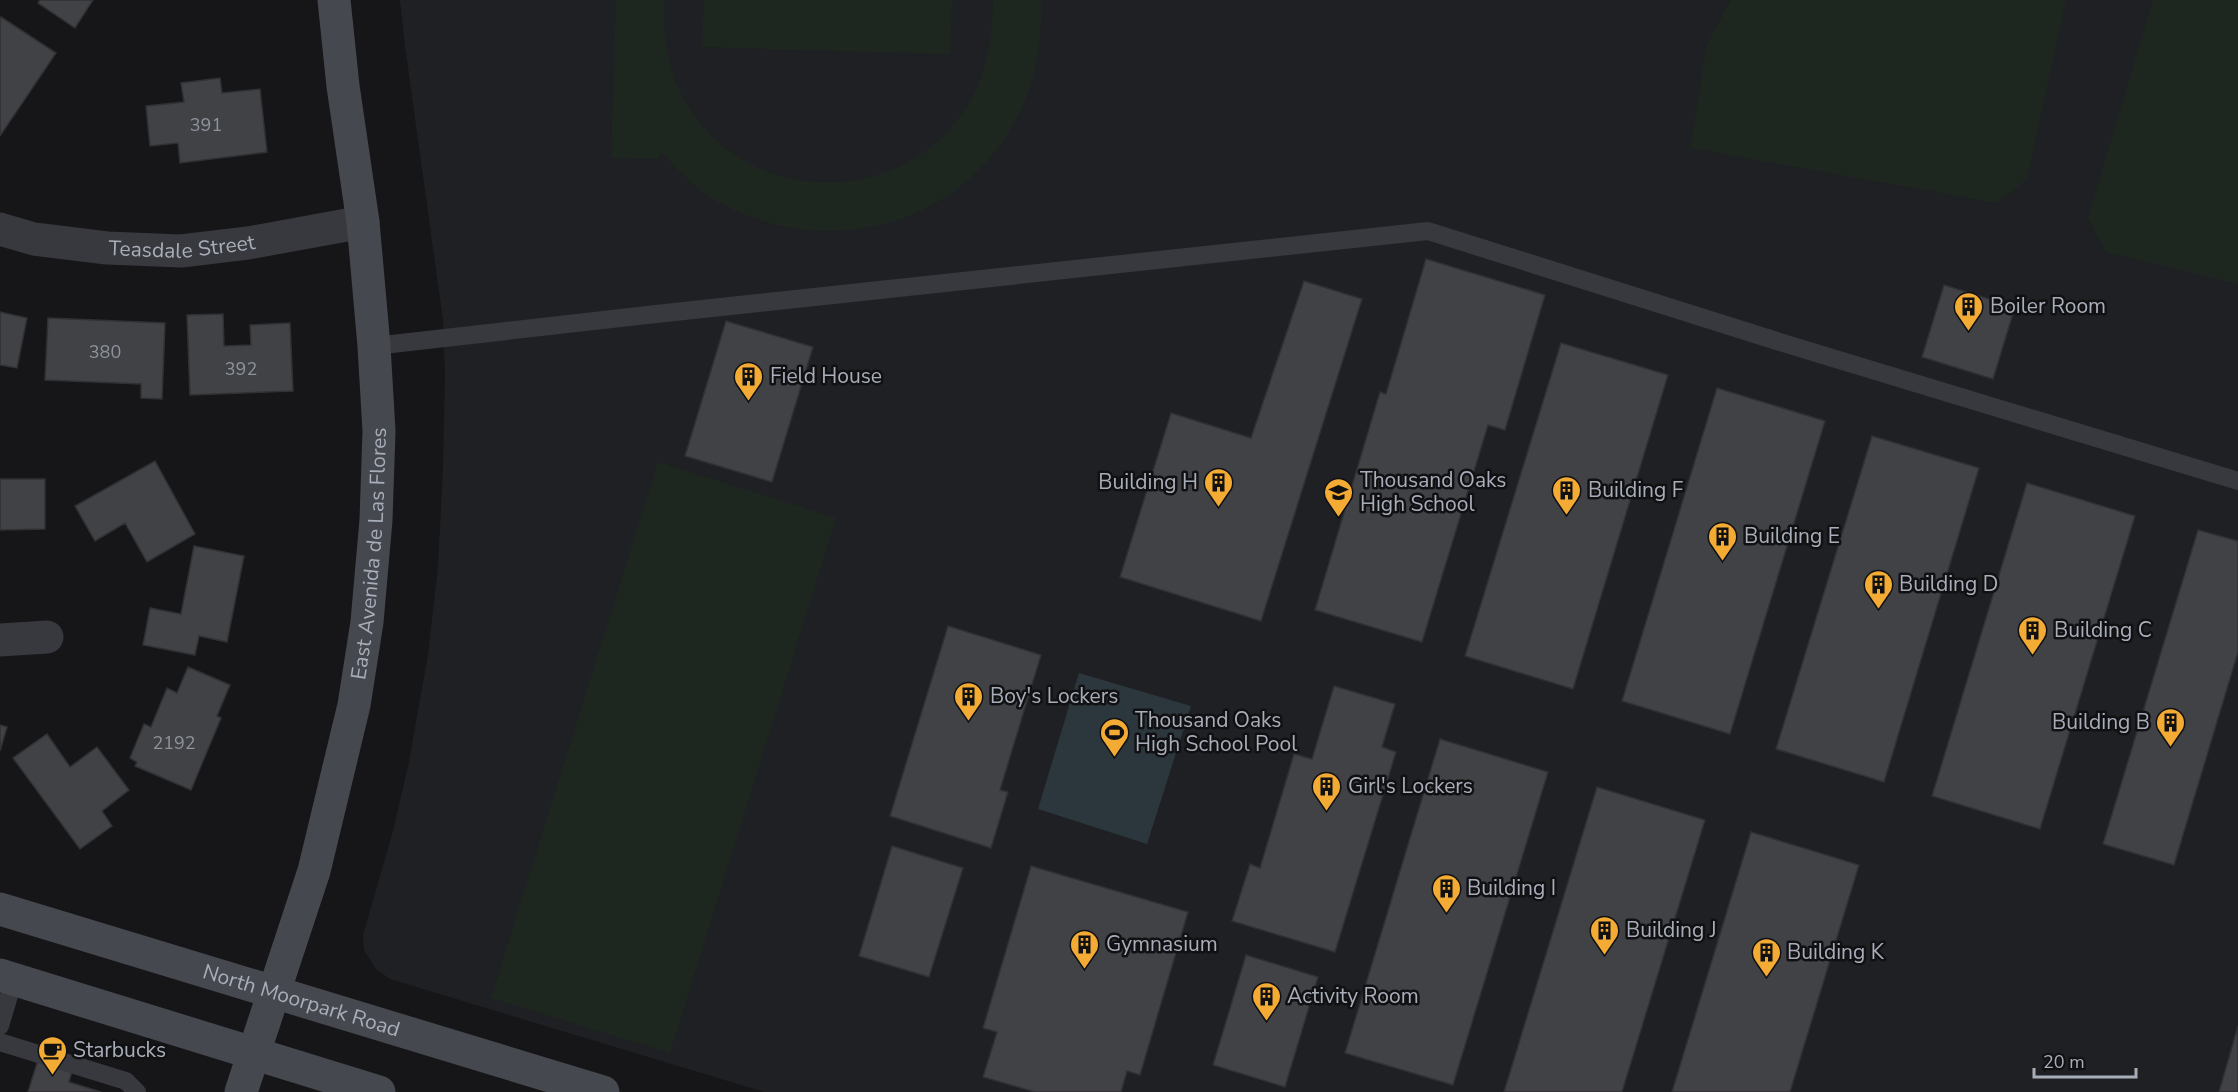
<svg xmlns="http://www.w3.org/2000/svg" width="2238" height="1092" viewBox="0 0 2238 1092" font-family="'Nunito Sans',sans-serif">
<rect width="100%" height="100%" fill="#161618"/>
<path fill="#1f2023" d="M 400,0 L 2238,0 L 2238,1092 L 764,1092 L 390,979 L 376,969 L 364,950 L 363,935 L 393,831 L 409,762 L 428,654 L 438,567 L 443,467 L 445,375 L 443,320 L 405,46 Z"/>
<path fill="#1e271f" d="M 616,0 L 664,0 C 663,33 667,67 683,97 C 749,219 929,208 980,80 C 990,55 992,27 993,0 L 1042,0 C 1041,33 1039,67 1026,98 C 975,223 833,265 718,202 C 695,189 678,170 660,151 L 659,159 L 611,158 Z
M 704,0 L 952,0 L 950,54 L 702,47 Z
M 1731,0 L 2066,0 L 2027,179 L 1997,203 L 1690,148 L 1707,44 Z
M 2153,0 L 2238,0 L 2238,284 L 2106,252 L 2088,218 Z
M 658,462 L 836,518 L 670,1053 L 491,998 Z"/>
<path fill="#2c363d" d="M 1079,673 L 1191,706 L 1147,844 L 1038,809 Z"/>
<path fill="#404246" stroke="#303135" stroke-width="1.5" d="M 40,0 L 93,0 L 75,28 L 38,3 Z
M 1,17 L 56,53 L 0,136 L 0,19 Z
M 220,78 L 222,93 L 260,89 L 267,152 L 180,163 L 178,143 L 150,146 L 146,106 L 184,102 L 181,83 Z
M 1426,259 L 1545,295 L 1505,430 L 1488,425 L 1422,642 L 1315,610 L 1380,392 L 1386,394 Z
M 1304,281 L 1362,299 L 1261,621 L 1120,577 L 1171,413 L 1251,438 Z
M 1944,285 L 2015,307 L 1993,379 L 1922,357 Z
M 0,312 L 27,318 L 17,368 L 0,365 Z
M 223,314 L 224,346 L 251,345 L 250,325 L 290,323 L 293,391 L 190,395 L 187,315 Z
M 48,318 L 165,323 L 162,399 L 141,398 L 141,384 L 45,380 Z
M 726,321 L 813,347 L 772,482 L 685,456 Z
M 1561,343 L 1668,375 L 1573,689 L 1465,656 Z
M 1717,388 L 1825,421 L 1730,734 L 1622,701 Z
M 1872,436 L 1979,468 L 1884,782 L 1776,749 Z
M 155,461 L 195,534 L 147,562 L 125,523 L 95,541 L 75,506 Z
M 0,479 L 45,479 L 45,529 L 0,530 Z
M 2027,483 L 2135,516 L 2040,829 L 1932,796 Z
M 2198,530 L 2238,541 L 2238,652 L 2174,865 L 2103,844 Z
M 194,546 L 244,556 L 227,642 L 199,636 L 195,655 L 143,645 L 150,608 L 181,614 Z
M 948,626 L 1041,655 L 1000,790 L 1008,792 L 991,848 L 890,816 Z
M 188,667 L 230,685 L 217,716 L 221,718 L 191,790 L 135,766 L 137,762 L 130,758 L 144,724 L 151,727 L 167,688 L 177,693 Z
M 1334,686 L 1395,704 L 1382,747 L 1396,752 L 1335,952 L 1232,921 L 1250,864 L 1260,868 L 1294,754 L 1312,759 Z
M 0,725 L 7,727 L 0,751 Z
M 47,734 L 70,767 L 97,747 L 129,790 L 102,811 L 112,826 L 80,849 L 13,758 Z
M 1440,739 L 1548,772 L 1453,1085 L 1345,1053 Z
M 1597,787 L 1705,820 L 1622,1092 L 1504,1092 Z
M 1751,832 L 1859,865 L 1790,1092 L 1672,1092 Z
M 892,846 L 963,868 L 929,977 L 859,956 Z
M 1031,866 L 1188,912 L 1140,1075 L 1127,1071 L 1121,1092 L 1035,1092 L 983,1077 L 997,1032 L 983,1028 Z
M 1246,955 L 1318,977 L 1285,1087 L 1213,1065 Z
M 2238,1026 L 2238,1092 L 2219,1092 Z
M 38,1060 L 72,1071 L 69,1082 L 101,1092 L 28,1092 Z"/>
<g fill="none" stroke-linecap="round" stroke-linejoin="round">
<path stroke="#37393e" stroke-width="18" d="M 374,346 L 656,314 L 1428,231 L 1783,343 L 2238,481
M 0,1026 L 14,979
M 0,1042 L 126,1081 L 137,1092"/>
<g stroke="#37393e" stroke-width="33">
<path id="s1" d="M 0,229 L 34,239 L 107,248 L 181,251 L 248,243 L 363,222"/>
<path d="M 0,640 L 47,637"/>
</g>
<g stroke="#45484e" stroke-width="33">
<path id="s2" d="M 0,909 L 603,1092"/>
<path d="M 0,975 L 379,1092"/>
<path id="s3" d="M 241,1092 L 314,871 L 354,705 L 367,622 L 376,520 L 379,431 L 374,346 L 363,222 L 343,86 L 334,0"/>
</g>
</g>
<defs>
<symbol id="building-pin" viewBox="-11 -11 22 30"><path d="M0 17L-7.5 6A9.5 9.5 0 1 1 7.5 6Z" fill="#f4ab33" stroke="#111114"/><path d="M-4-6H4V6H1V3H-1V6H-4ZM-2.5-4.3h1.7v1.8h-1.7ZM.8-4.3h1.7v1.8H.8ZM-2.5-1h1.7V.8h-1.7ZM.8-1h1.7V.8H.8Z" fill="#111"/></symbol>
<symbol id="school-pin" viewBox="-11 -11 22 30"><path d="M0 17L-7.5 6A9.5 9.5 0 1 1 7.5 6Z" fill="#f4ab33" stroke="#111114"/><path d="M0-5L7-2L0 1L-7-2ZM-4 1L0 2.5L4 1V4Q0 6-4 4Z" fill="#111"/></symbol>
<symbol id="stadium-pin" viewBox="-11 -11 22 30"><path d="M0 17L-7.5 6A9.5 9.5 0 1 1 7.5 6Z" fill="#f4ab33" stroke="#111114"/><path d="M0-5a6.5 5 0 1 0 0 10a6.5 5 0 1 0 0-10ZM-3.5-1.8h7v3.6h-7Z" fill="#111"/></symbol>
<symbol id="cafe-pin" viewBox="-11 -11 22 30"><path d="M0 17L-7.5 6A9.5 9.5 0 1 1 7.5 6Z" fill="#f4ab33" stroke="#111114"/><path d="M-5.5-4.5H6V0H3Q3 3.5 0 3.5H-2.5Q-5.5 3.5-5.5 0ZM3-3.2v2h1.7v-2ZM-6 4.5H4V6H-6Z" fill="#111"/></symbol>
</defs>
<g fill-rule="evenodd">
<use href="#building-pin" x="1952" y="290" width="33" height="45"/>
<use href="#building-pin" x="732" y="360" width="33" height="45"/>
<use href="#building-pin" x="1202" y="466" width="33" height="45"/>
<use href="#building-pin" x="1550" y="474" width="33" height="45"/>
<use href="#school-pin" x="1322" y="476" width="33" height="45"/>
<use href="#building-pin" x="1706" y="520" width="33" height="45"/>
<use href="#building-pin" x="1862" y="568" width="33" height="45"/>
<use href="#building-pin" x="2016" y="614" width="33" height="45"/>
<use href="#building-pin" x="952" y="680" width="33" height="45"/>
<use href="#building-pin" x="2154" y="706" width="33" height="45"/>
<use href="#stadium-pin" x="1098" y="716" width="33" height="45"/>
<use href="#building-pin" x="1310" y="770" width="33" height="45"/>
<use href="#building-pin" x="1430" y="872" width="33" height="45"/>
<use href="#building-pin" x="1588" y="914" width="33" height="45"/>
<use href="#building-pin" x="1068" y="928" width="33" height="45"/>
<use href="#building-pin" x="1750" y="936" width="33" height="45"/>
<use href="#building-pin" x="1250" y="980" width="33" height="45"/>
<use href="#cafe-pin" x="36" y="1034" width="33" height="45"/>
</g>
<g text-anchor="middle" stroke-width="5" stroke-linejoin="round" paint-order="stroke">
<g font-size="18" fill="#8e939c">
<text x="206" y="131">391</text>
<text x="105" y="358">380</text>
<text x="241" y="375">392</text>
<text x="174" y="749">2192</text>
</g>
<g font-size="21" fill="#a8aeb9" stroke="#111114">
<text dy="7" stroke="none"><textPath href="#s1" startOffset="184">Teasdale Street</textPath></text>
<text dy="7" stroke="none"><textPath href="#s3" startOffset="556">East Avenida de Las Flores</textPath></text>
<text dy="7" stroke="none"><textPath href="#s2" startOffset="315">North Moorpark Road</textPath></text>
</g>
<g font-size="21" fill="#a8aeb9" stroke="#111114" text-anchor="start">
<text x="1990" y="313">Boiler Room</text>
<text x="770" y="383">Field House</text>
<text x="1360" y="487">Thousand Oaks<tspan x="1360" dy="24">High School</tspan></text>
<text x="1198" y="489" text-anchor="end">Building H</text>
<text x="1588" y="497">Building F</text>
<text x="1744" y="543">Building E</text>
<text x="1899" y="591">Building D</text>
<text x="2054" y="637">Building C</text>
<text x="990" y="703">Boy's Lockers</text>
<text x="1135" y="727">Thousand Oaks<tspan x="1135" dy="24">High School Pool</tspan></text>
<text x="2150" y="729" text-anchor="end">Building B</text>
<text x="1348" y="793">Girl's Lockers</text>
<text x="1467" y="895">Building I</text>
<text x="1626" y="937">Building J</text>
<text x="1106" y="951">Gymnasium</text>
<text x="1787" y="959">Building K</text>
<text x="1287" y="1003">Activity Room</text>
<text x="73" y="1057">Starbucks</text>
</g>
</g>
<path d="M2034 1068v9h102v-9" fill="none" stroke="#a8aeb9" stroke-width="3"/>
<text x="2043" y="1068" font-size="18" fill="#a8aeb9" stroke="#111114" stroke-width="4.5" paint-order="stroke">20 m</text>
</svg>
